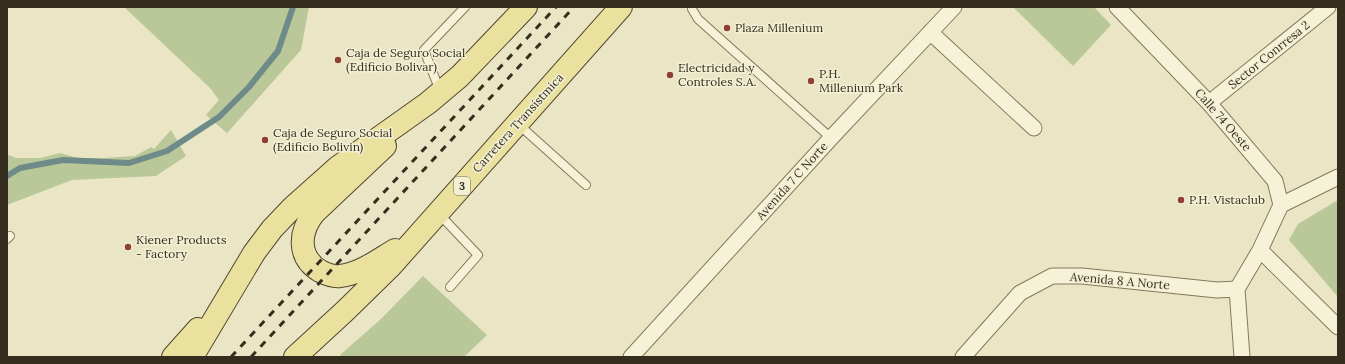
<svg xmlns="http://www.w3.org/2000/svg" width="1345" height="364" viewBox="0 0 1345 364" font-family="Lora,serif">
<rect width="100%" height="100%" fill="#eae6c5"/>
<path fill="#bac899" d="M 124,7 L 309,7 L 301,50 L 227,133 L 206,115 L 219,100 L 210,88 Z
M 1013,7 L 1094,7 L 1111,25 L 1073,66 Z
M 171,130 L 186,156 L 156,176 L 72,180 L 7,205 L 7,157 L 9,155 L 16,158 L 40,158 L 60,153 L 78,158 L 102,158 L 135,156 L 151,147 L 154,149 Z
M 1338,200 L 1338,297 L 1289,240 L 1298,224 Z
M 423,276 L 487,335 L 464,357 L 342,357 L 340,355 L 382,318 Z"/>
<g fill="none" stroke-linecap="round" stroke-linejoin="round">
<path stroke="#6e8b89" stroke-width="6" d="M 7,176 L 20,168 L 63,160 L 129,163 L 167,151 L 219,117 L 249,87 L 278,51 L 293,7"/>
<defs>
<path id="service" d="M 692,9 L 698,19 L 831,138
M 440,91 L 424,50 L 465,7
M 518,124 L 586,185
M 439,214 L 478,255 L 450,287
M 7,239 L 10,236"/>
<path id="minor" d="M 1117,7 L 1209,103 L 1275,181 L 1281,205 L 1260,250 L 1237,289
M 930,32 L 1034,128
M 1209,103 L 1328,7
M 1281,205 L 1338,177
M 1260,250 L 1338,327
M 1237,289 L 1242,357
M 631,357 L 831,138 L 954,7
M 963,357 L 1020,293 L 1052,276 L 1082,276 L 1217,290 L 1237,289"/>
<path id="primary" d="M 385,146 L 314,213 C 299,232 297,257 320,271 C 326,274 333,277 340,276 C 360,274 378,260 395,250
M 173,357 L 198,329
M 192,357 L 254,253 L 272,229 L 292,208 L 338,167 L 428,103 L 460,76 L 526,7
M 295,357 L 345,311 L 390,267 L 621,7"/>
</defs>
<use href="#service" stroke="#84785c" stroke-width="10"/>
<use href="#minor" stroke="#84785c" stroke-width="17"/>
<use href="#primary" stroke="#524630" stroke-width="24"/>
<use href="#service" stroke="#f6f2d7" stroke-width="8"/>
<use href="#minor" stroke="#f6f2d7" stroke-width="15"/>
<use href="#primary" stroke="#ebe19f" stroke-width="22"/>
<path stroke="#352e1f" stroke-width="3" stroke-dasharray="7 7" stroke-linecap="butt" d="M 231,357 L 556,7
M 251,357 L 574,7"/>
</g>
<g fill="#8e4131" stroke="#f3efd4" stroke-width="1.5">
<circle cx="727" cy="28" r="4"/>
<circle cx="338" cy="60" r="4"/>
<circle cx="670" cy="75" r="4"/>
<circle cx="811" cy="81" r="4"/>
<circle cx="265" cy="140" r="4"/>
<circle cx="1181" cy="200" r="4"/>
<circle cx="128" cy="247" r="4"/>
</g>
<g text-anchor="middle" stroke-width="3" stroke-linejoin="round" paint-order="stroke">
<rect fill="#f3efd4" stroke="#6e6855" stroke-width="1" x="454" y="177" width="16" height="18" rx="3"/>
<g font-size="11" font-weight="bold" fill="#352e1f">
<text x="462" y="190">3</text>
</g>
<g font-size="12" fill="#352e1f" stroke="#f3efd4" text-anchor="start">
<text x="735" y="32">Plaza Millenium</text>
<text x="346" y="57">Caja de Seguro Social<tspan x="346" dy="14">(Edificio Bolivar)</tspan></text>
<text x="678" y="72">Electricidad y<tspan x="678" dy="14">Controles S.A.</tspan></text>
<text x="819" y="78">P.H.<tspan x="819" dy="14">Millenium Park</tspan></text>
<text x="273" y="137">Caja de Seguro Social<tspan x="273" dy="14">(Edificio Bolivin)</tspan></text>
<text x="1189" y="204">P.H. Vistaclub</text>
<text x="136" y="244">Kiener Products<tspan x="136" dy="14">- Factory</tspan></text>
</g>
<g font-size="12" fill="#352e1f" stroke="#f3efd4">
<text transform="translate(1269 55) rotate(-39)" y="4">Sector Conrresa 2</text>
<text transform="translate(1223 120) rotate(49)" y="4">Calle 74 Oeste</text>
<text transform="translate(518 123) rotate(-48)" y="4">Carretera Transístmica</text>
<text transform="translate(792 181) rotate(-48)" y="4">Avenida 7 C Norte</text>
<text transform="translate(1120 281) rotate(5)" y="4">Avenida 8 A Norte</text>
</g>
</g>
<rect width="1345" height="364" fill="none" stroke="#352e1f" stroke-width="16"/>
</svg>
